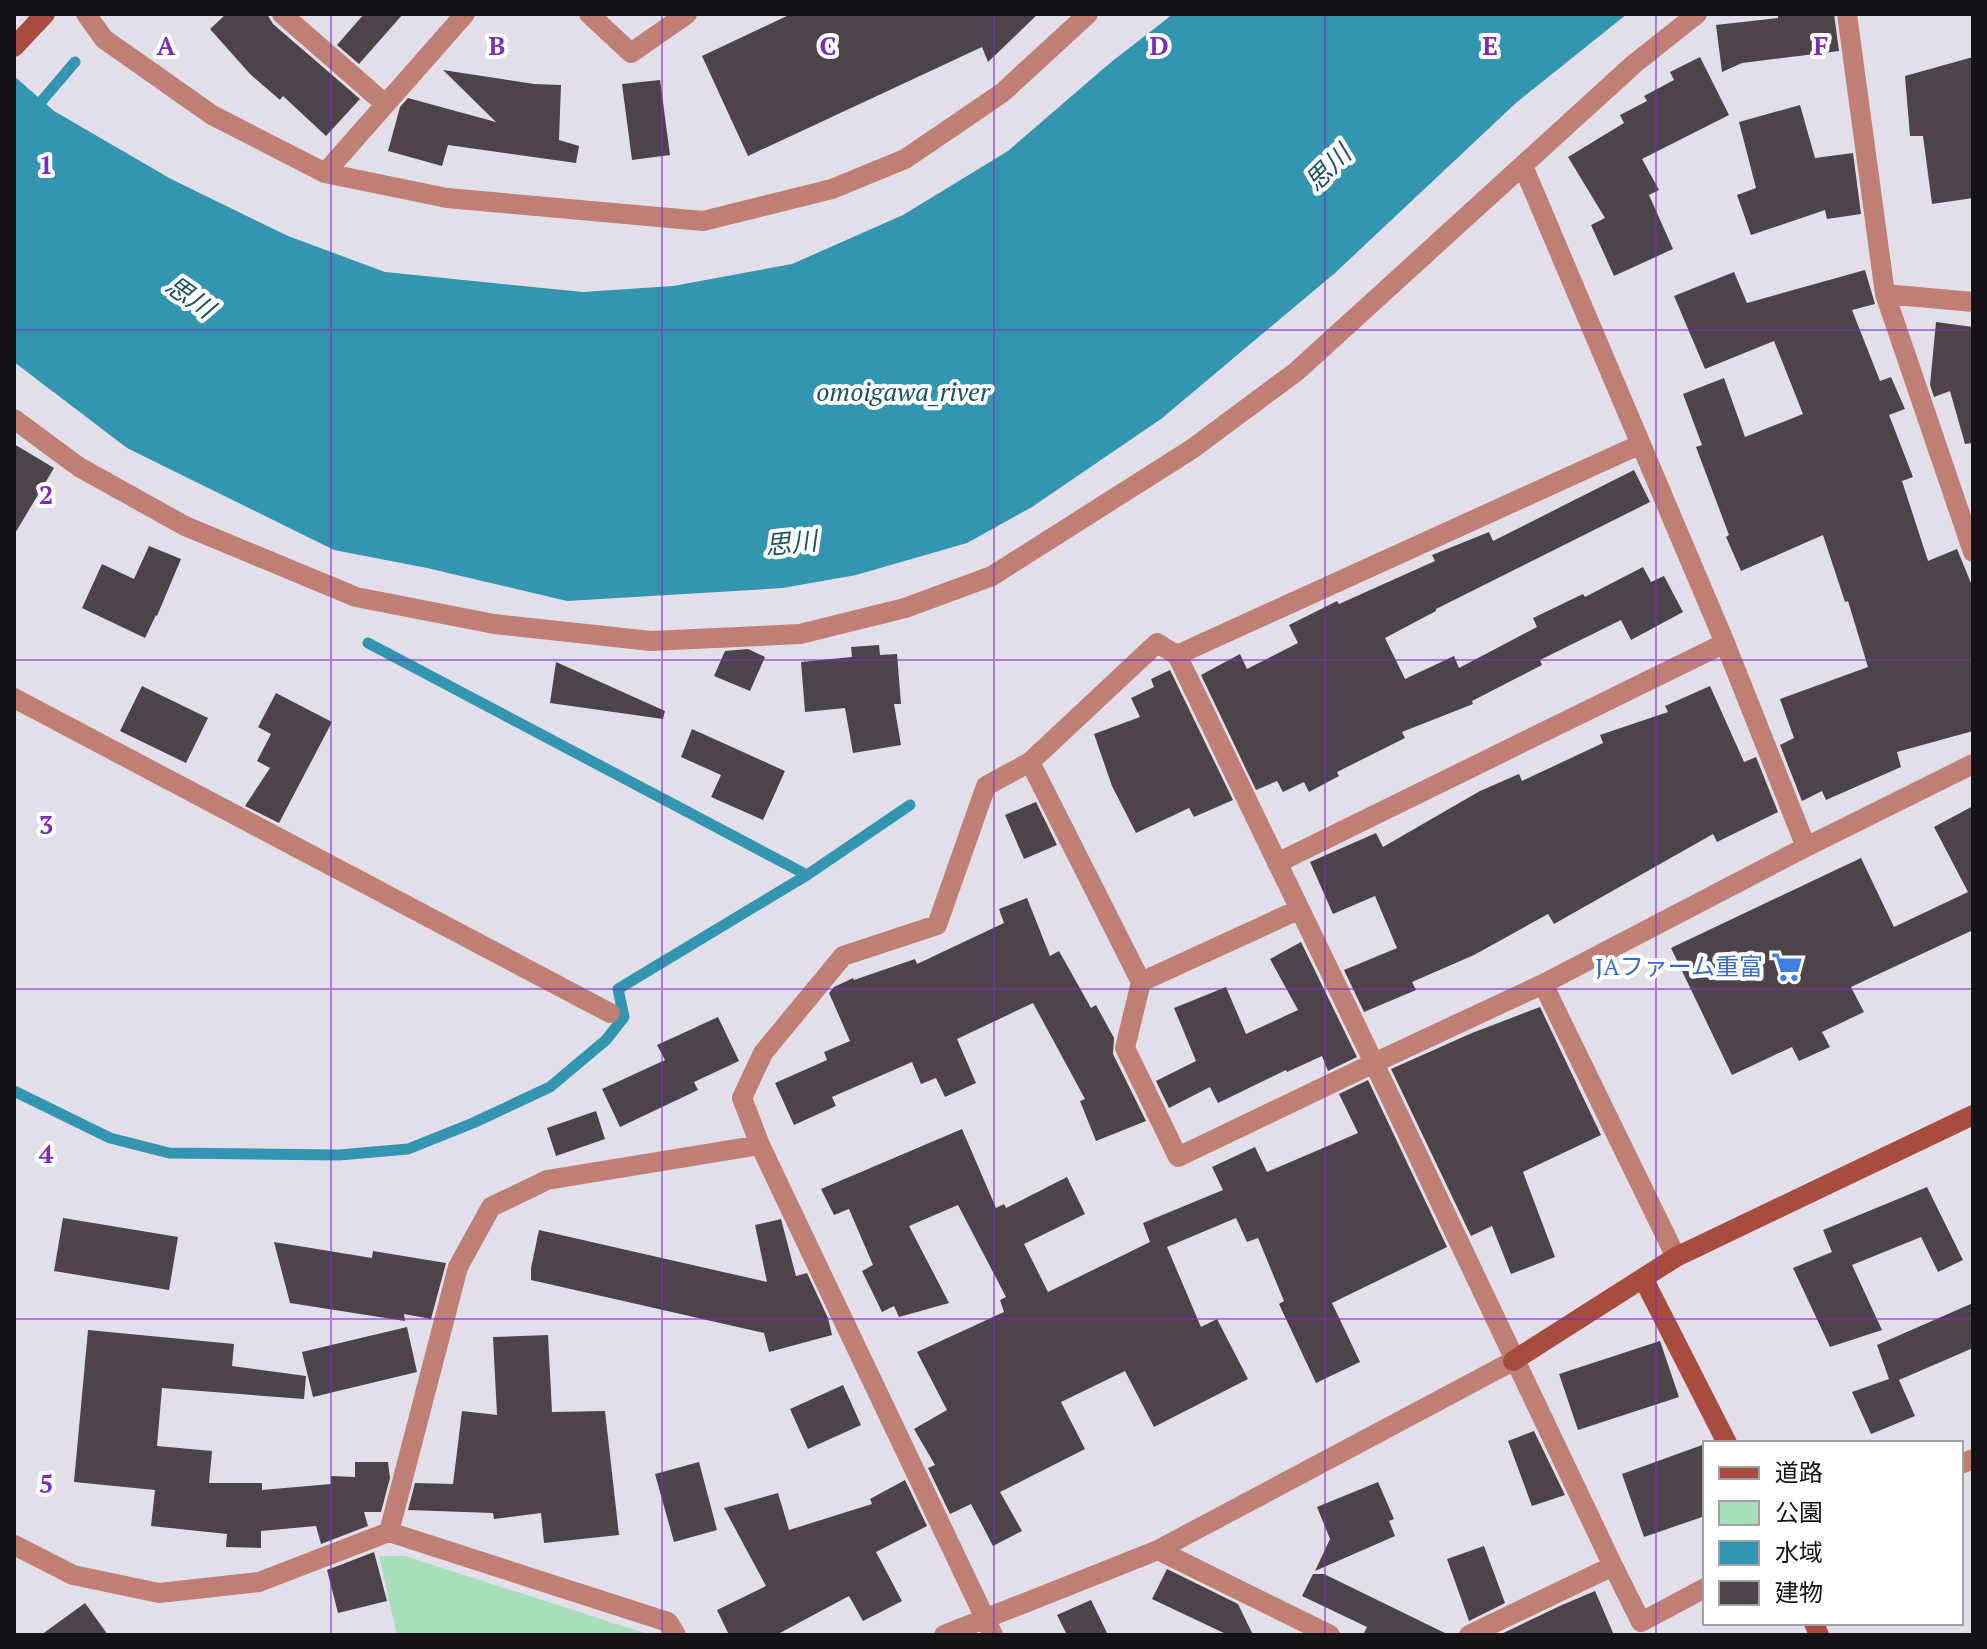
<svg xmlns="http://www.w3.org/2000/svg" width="1987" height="1649" viewBox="0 0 1987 1649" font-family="'PT Serif','Noto Sans JP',serif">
<rect width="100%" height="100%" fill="#e2dfeb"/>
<path fill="#a8dfbb" d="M 379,1556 L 405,1556 L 651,1635 L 397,1635 Z"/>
<path fill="#3395b0" d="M 1173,14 L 1627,14 L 1517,102 L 1335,273 L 1161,419 L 1032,507 L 967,543 L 856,575 L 783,588 L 567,601 L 427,568 L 334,550 L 127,448 L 14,362 L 14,76 L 54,111 L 171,179 L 288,236 L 385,272 L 583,292 L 673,286 L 792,264 L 903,215 L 1008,151 L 1110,63 Z"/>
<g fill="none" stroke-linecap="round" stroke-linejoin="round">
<path stroke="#3395b0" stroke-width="11" d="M 34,110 L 75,62
M 807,875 L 910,805
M 14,1091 L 110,1138 L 169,1153 L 339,1155 L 408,1149 L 473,1123 L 550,1087 L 606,1040 L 624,1017 L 618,989 L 807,875 L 368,643"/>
</g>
<path fill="#4c444a" d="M 226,14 L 267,14 L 273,24 L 360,99 L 326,136 L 283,96 L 280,100 L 250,74 L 210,29 Z
M 364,14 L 403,14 L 359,64 L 337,45 Z
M 791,14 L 1038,14 L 988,62 L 982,47 L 748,156 L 702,56 Z
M 1778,14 L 1834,14 L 1839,51 L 1742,63 L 1722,72 L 1716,25 L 1778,18 Z
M 1700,57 L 1729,115 L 1642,159 L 1659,190 L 1649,195 L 1673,249 L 1614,276 L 1591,225 L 1605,218 L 1568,157 L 1624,123 L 1620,115 L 1647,101 L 1644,96 L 1674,80 L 1670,72 Z
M 1973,57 L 1973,198 L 1932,204 L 1923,136 L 1910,136 L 1905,76 Z
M 443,70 L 534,84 L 561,85 L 559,140 L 579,146 L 576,163 L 448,145 L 442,166 L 388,151 L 400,107 L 408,98 L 496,122 Z
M 660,80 L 670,155 L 632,160 L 622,84 Z
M 1800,105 L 1815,158 L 1853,153 L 1861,214 L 1827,219 L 1825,210 L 1751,235 L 1737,195 L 1756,188 L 1739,122 Z
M 1865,270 L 1875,304 L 1852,310 L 1880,381 L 1891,377 L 1905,409 L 1889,415 L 1913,477 L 1902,481 L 1928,561 L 1957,549 L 1973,588 L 1973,731 L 1897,752 L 1901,767 L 1826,800 L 1822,791 L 1802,801 L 1780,745 L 1794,738 L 1780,699 L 1868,667 L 1848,601 L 1845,602 L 1823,535 L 1741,571 L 1726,537 L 1729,535 L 1696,447 L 1702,445 L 1683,394 L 1724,378 L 1745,437 L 1803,414 L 1774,341 L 1705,369 L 1674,296 L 1734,272 L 1747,303 Z
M 1936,322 L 1973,327 L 1973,443 L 1965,444 L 1950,391 L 1934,397 L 1930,385 Z
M 14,444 L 54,468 L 14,535 Z
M 1634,470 L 1650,502 L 1436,609 L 1436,611 L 1385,638 L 1405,679 L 1454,656 L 1459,668 L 1537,627 L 1533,618 L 1583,594 L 1585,597 L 1643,567 L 1651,582 L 1664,576 L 1683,612 L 1631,640 L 1621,620 L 1540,660 L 1542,665 L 1472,701 L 1473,704 L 1402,732 L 1405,738 L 1337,772 L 1339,776 L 1309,792 L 1304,782 L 1283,792 L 1277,781 L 1256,790 L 1201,675 L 1240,654 L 1247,669 L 1298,643 L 1289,625 L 1337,601 L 1339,604 L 1435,561 L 1432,555 L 1489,532 L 1493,541 Z
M 149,546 L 181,559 L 157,616 L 156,615 L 145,638 L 82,608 L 102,564 L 134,579 Z
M 879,645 L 880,655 L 897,654 L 901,704 L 894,704 L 901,745 L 853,753 L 845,708 L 805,712 L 801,662 L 852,657 L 851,647 Z
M 748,649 L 765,657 L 750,691 L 714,676 L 725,651 Z
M 556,662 L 665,711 L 663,719 L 550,703 Z
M 1170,670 L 1233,800 L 1194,817 L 1189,808 L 1136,833 L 1112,786 L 1094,734 L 1140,717 L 1131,698 L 1154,687 L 1151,679 Z
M 142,686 L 208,718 L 186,763 L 120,731 Z
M 1710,686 L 1744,762 L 1756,757 L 1778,812 L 1717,842 L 1713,834 L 1554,924 L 1548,914 L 1474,955 L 1412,982 L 1416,990 L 1364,1012 L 1344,970 L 1397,948 L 1375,896 L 1333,914 L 1310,862 L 1376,833 L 1383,847 L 1480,791 L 1519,774 L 1522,781 L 1603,743 L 1600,735 L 1668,712 L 1665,706 Z
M 276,693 L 332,722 L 279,823 L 245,806 L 270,768 L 257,761 L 271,734 L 258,727 Z
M 692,729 L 785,771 L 763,820 L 711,797 L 721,775 L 681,757 Z
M 1036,802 L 1057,845 L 1024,859 L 1005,815 Z
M 1973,806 L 1973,930 L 1851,987 L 1864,1012 L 1822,1032 L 1830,1047 L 1799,1061 L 1792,1047 L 1732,1075 L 1671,948 L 1861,858 L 1894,927 L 1968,892 L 1934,827 Z
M 1027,898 L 1050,956 L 1059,951 L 1091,1008 L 1096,1005 L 1114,1038 L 1113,1054 L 1146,1121 L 1096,1141 L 1080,1101 L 1085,1099 L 1033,1003 L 957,1039 L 976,1083 L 945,1097 L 936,1078 L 921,1084 L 912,1062 L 832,1097 L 836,1106 L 794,1125 L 775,1083 L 827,1060 L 824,1052 L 850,1041 L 829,993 L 834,987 L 853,978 L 854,980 L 915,959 L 917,964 L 1004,923 L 999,909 Z
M 1301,942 L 1357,1057 L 1328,1071 L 1322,1056 L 1287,1072 L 1286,1070 L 1218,1103 L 1210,1087 L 1169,1108 L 1156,1081 L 1196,1061 L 1174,1008 L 1226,987 L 1246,1034 L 1298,1010 L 1270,959 Z
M 1540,1007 L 1601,1135 L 1523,1172 L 1555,1257 L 1511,1274 L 1492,1226 L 1471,1236 L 1391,1069 L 1472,1033 Z
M 718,1017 L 739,1061 L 694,1082 L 698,1090 L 620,1127 L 602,1089 L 665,1060 L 657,1045 Z
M 1368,1080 L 1447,1247 L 1332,1303 L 1360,1362 L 1316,1383 L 1279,1304 L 1284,1301 L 1258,1238 L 1247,1242 L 1236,1218 L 1167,1247 L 1201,1327 L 1217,1319 L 1248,1379 L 1154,1427 L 1125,1371 L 1061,1402 L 1085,1449 L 1000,1492 L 1022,1531 L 993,1546 L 971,1504 L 950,1514 L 928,1468 L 935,1465 L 914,1429 L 947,1410 L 917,1352 L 1004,1312 L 1000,1300 L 1006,1297 L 958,1205 L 909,1226 L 949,1303 L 899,1317 L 894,1306 L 882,1312 L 862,1271 L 873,1265 L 849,1209 L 834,1215 L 821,1189 L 962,1129 L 996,1208 L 1004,1204 L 1006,1208 L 1067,1177 L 1085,1214 L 1024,1244 L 1048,1292 L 1150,1242 L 1143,1223 L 1223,1190 L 1212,1167 L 1255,1147 L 1267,1172 L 1358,1133 L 1339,1094 Z
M 596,1111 L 605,1139 L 556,1156 L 547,1128 Z
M 1927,1187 L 1963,1260 L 1938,1272 L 1921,1237 L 1852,1265 L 1882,1330 L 1830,1347 L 1793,1268 L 1832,1252 L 1823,1230 Z
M 63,1218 L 178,1237 L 169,1290 L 54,1271 Z
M 781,1219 L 796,1276 L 807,1273 L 828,1318 L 832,1335 L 769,1352 L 764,1333 L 531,1280 L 531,1268 L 539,1230 L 767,1282 L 755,1225 Z
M 274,1242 L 372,1258 L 373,1251 L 446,1263 L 431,1319 L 404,1314 L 405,1321 L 290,1303 Z
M 1973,1303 L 1973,1348 L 1899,1380 L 1915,1416 L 1871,1434 L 1852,1392 L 1889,1379 L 1877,1345 Z
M 407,1327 L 417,1372 L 313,1397 L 302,1352 Z
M 88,1330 L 234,1344 L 232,1366 L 306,1376 L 304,1399 L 162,1388 L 157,1446 L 212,1451 L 209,1483 L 262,1483 L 262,1490 L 331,1484 L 331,1476 L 355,1477 L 355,1462 L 388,1462 L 390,1478 L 381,1512 L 364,1512 L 368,1526 L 321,1544 L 316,1526 L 261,1531 L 261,1548 L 226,1547 L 227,1534 L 151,1526 L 155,1490 L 74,1482 Z
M 548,1335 L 552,1412 L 605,1411 L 619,1535 L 544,1543 L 541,1513 L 494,1519 L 493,1513 L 408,1510 L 415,1483 L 453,1484 L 462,1411 L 497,1415 L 493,1337 Z
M 1660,1341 L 1679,1397 L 1578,1430 L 1559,1374 Z
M 843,1385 L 861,1425 L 808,1449 L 790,1409 Z
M 1534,1431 L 1565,1495 L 1532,1506 L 1508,1441 Z
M 1705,1444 L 1705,1516 L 1644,1537 L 1622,1474 Z
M 699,1462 L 717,1530 L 674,1542 L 655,1474 Z
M 905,1480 L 927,1526 L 876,1552 L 902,1601 L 863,1621 L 849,1596 L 776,1635 L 729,1635 L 717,1610 L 766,1586 L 724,1508 L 778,1493 L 789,1530 L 872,1504 L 870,1499 Z
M 1378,1482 L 1394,1519 L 1389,1521 L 1395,1536 L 1315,1571 L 1330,1539 L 1317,1507 Z
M 1484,1546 L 1505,1603 L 1469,1621 L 1447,1559 Z
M 374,1552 L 387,1601 L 338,1613 L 327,1570 Z
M 1167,1569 L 1238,1604 L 1253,1635 L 1228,1635 L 1152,1599 Z
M 1313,1574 L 1324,1574 L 1449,1635 L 1363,1635 L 1367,1627 L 1302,1596 Z
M 1595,1591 L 1614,1635 L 1499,1635 L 1562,1605 Z
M 1091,1600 L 1108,1635 L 1067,1635 L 1057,1615 Z
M 85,1603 L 108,1635 L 41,1635 Z"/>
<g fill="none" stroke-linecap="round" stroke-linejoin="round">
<path stroke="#bf7f74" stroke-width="20" d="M 86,14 L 104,39 L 212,115 L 325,173 L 447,198 L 703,221 L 832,189 L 905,159 L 1002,93 L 1088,14
M 282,14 L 384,103
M 589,14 L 631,53 L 687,14
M 1847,14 L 1885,294 L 1973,552
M 1523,166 L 1725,643 L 1806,847
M 325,173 L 465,14
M 1885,294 L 1973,302
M 14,419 L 79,467 L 185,526 L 356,597 L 494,624 L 651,641 L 800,634 L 905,608 L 992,576 L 1192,449 L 1297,371 L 1634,64 L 1697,14
M 1177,655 L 1641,444
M 14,698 L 610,1013
M 1277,863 L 1725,643
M 1141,982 L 1298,910
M 1543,984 L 1676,1257
M 1961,1464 L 1973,1459
M 389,1532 L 458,1267 L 491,1207 L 547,1180 L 760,1145
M 14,1545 L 73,1575 L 159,1593 L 259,1582 L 389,1532 L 668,1622 L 676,1635
M 1158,1550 L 1330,1635
M 1613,1566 L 1641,1622 L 1705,1588
M 944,1635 L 1158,1550 L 1513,1361
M 993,1635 L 760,1145 L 742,1098 L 763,1053 L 843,956 L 937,925 L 986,786 L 1030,762 L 1157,643 L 1177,655 L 1374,1063 L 1178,1157 L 1125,1048 L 1141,982 L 1030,762
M 1469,1635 L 1613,1566 L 1374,1063 L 1543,984 L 1806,847 L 1973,764"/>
<path stroke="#a74c3e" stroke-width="20" d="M 14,47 L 45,14
M 1643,1278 L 1727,1443
M 1513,1361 L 1676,1257 L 1973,1115
M 1814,1623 L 1819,1635"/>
</g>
<path fill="none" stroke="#7b2cbf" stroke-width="2" stroke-opacity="0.55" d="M 331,14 L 331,1635M 662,14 L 662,1635M 994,14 L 994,1635M 1325,14 L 1325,1635M 1656,14 L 1656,1635M 14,330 L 1973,330M 14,660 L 1973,660M 14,989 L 1973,989M 14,1319 L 1973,1319"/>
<defs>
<symbol id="supermarket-bare" viewBox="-9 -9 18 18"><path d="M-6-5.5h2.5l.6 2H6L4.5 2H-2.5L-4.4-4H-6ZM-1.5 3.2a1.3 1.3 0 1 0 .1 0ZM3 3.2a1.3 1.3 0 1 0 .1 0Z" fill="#3f7fe0" stroke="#fff" stroke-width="2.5" paint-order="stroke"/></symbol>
</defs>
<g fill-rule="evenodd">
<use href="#supermarket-bare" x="1765" y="945" width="44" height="44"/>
</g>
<g text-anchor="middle" stroke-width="8" stroke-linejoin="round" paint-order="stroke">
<g font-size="24" fill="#366cbe" stroke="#fff" text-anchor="end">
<text x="1763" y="975">JAファーム重富</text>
</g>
<g font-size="26" font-style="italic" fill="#1c5261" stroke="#fff">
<text transform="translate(1328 168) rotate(-45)" y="9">思川</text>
<text transform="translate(190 297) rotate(35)" y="9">思川</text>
<text x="903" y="401">omoigawa_river</text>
<text transform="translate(791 543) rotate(-6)" y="9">思川</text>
</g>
</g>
<g font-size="26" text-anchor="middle" font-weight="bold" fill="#7b2cbf" stroke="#fff" stroke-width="8" stroke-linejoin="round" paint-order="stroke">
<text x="166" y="55">A</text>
<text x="497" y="55">B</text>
<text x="828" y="55">C</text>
<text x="1159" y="55">D</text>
<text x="1490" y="55">E</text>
<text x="1821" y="55">F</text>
<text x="46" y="174">1</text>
<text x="46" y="504">2</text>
<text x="46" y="834">3</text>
<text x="46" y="1163">4</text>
<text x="46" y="1493">5</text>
</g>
<rect width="1987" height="1649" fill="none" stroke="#151317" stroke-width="32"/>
<rect x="1703" y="1441" width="260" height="184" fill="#ffffff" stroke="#a1a1a2" stroke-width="2"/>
<rect x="1719" y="1467" width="40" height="12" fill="#a74c3e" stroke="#a1a1a2" stroke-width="2"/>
<text x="1775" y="1481" font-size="24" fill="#151317">道路</text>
<rect x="1719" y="1501" width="40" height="24" fill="#a8dfbb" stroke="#a1a1a2" stroke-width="2"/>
<text x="1775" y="1521" font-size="24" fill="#151317">公園</text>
<rect x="1719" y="1541" width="40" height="24" fill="#3395b0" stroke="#a1a1a2" stroke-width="2"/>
<text x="1775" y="1561" font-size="24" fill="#151317">水域</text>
<rect x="1719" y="1581" width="40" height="24" fill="#4c444a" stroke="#a1a1a2" stroke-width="2"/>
<text x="1775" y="1601" font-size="24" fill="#151317">建物</text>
</svg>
